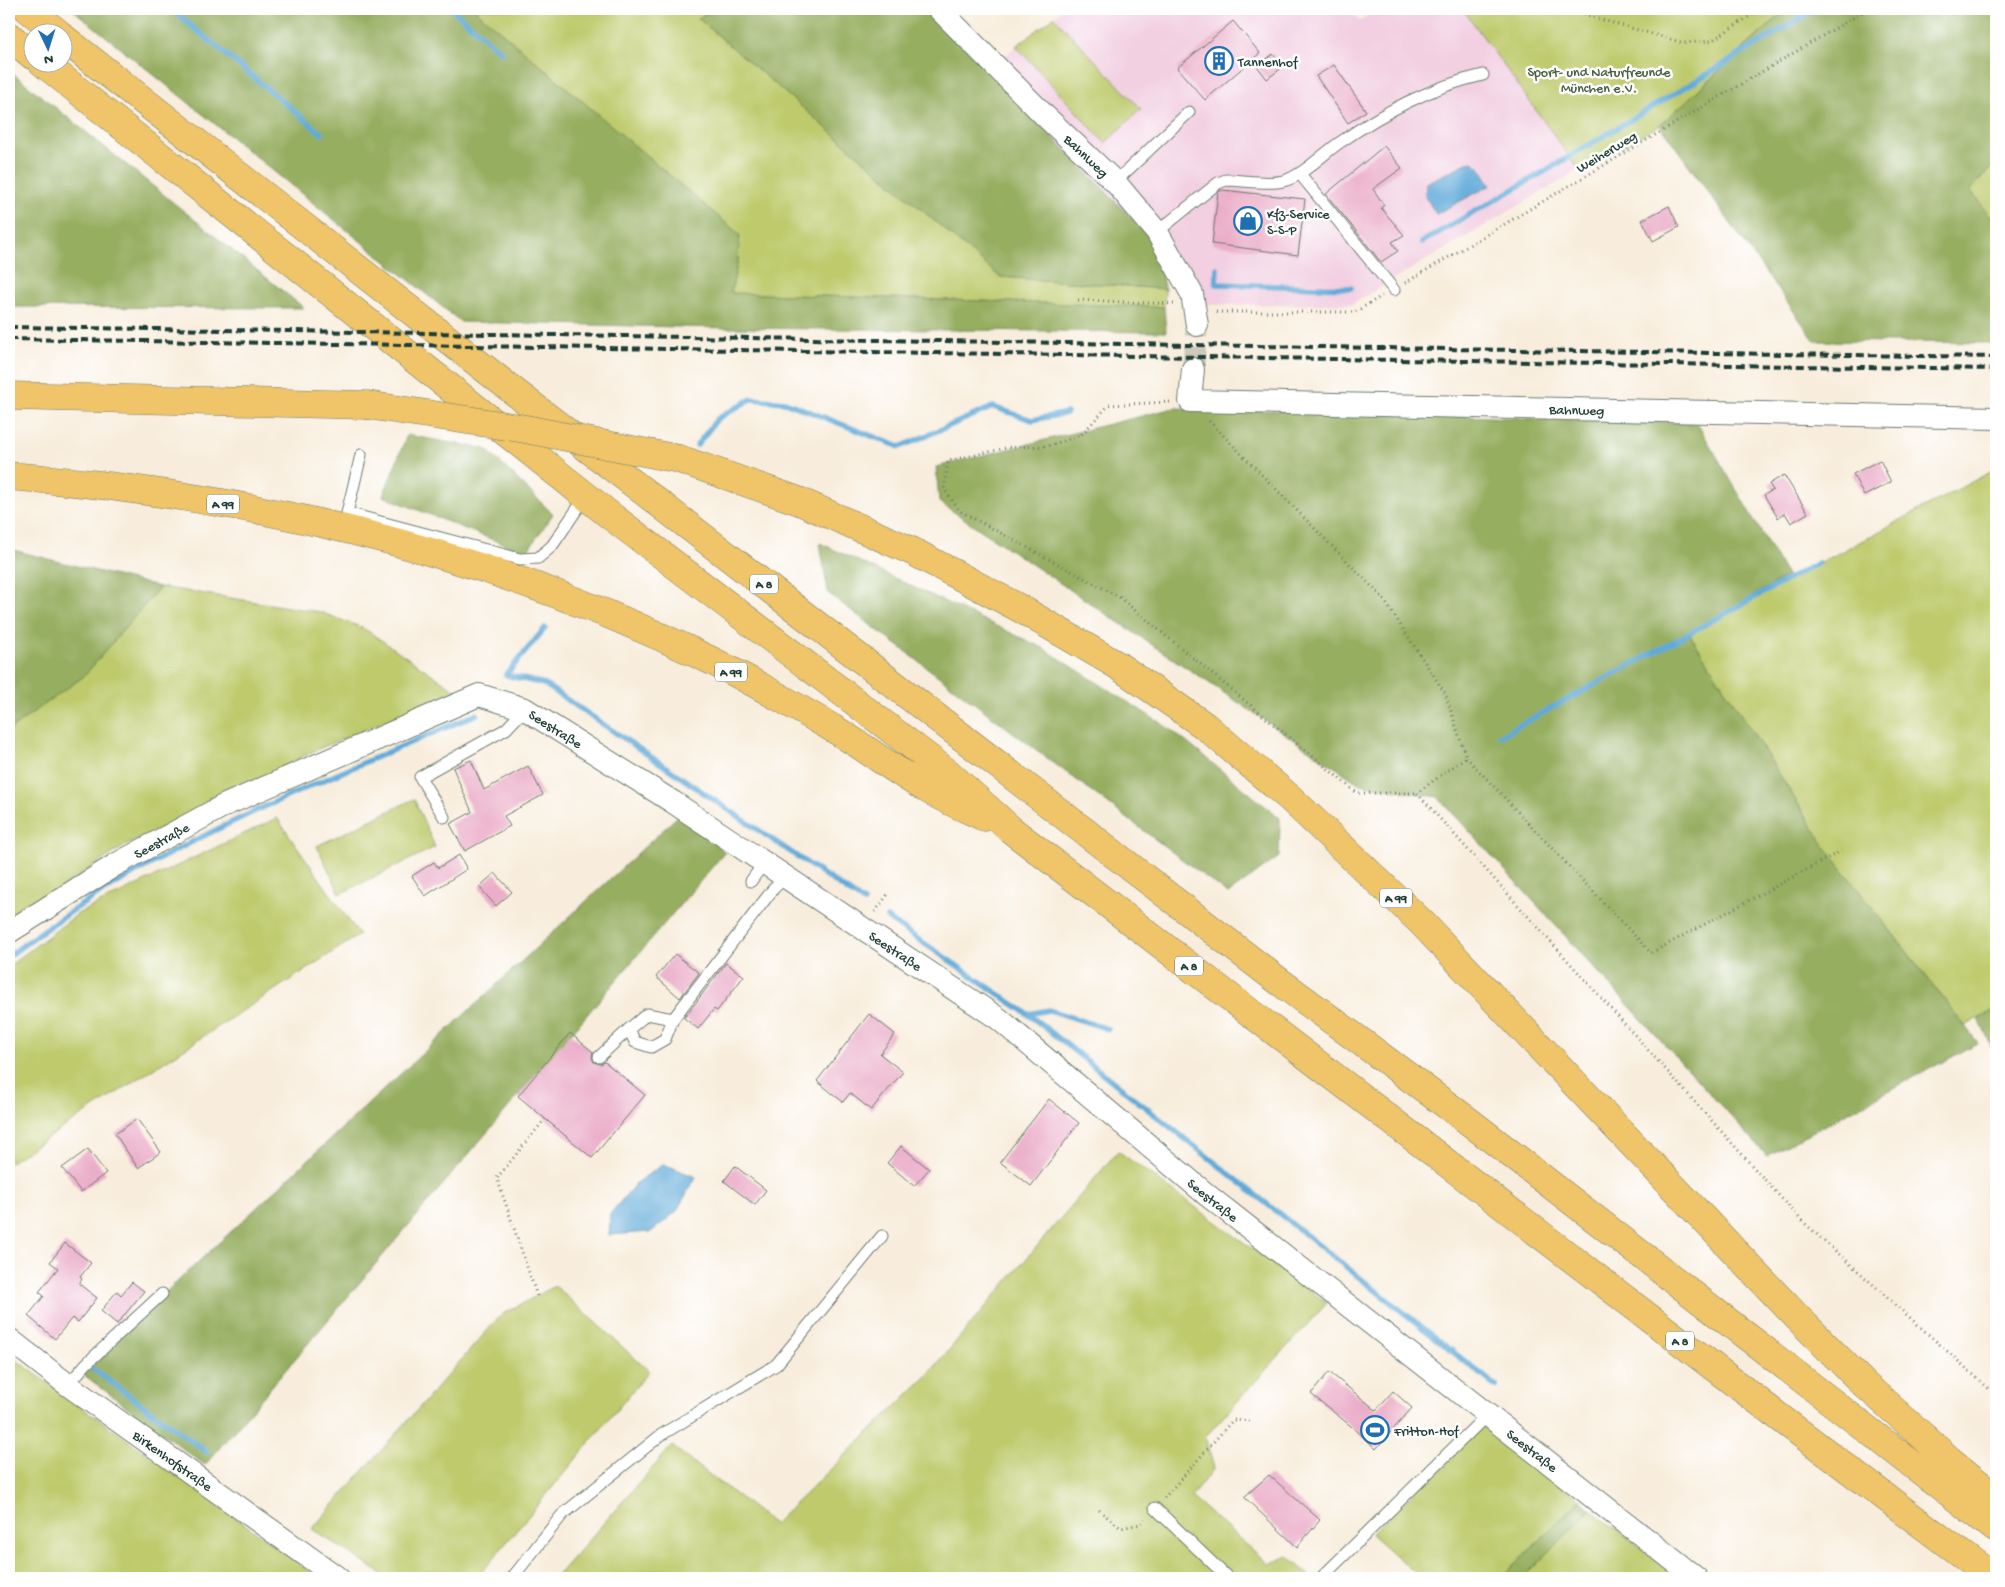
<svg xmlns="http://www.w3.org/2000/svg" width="2005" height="1587" viewBox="0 0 2005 1587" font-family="'Gochi Hand',sans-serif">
<rect width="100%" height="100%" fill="#fff"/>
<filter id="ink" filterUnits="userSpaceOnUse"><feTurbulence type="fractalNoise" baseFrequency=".02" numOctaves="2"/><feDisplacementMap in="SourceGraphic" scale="10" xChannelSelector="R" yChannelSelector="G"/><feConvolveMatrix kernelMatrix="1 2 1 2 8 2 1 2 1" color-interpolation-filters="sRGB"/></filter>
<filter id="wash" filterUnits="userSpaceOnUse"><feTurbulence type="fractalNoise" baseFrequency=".0096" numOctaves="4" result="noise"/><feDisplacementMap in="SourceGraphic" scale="20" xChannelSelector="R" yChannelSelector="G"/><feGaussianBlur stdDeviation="1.12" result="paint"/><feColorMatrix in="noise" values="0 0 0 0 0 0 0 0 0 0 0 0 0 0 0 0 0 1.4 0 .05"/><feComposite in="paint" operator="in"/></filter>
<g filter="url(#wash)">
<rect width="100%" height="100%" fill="#f8eddc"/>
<path fill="#f2cfe1" d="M 1063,9 L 1349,9 L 1360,21 L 1377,9 L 1463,9 L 1579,170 L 1352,304 L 1191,305 L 1150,237 L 988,69 Z"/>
<path fill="#beca6c" stroke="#6e8450" d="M 474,9 L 714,9 L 698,18 L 1000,277 L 1165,289 L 1164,307 L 731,293 L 738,260 L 739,235 Z
M 1463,9 L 1787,9 L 1660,125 L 1579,170 Z
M 1054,17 L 1141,109 L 1105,143 L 1016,46 Z
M 1996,163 L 1996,223 L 1970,190 Z
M 1996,469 L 1996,1009 L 1965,1026 L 1828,851 L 1689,633 Z
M 160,587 L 320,612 L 363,628 L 457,691 L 316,750 L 123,847 L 9,921 L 9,730 L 84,676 Z
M 414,799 L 435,847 L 340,894 L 317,846 Z
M 277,818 L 359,935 L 9,1163 L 9,966 L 79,913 Z
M 1118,1151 L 1327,1303 L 1205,1437 L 1214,1468 L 1191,1497 L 1269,1564 L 1288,1556 L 1312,1578 L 555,1578 L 672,1446 L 774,1524 L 926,1377 Z
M 555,1286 L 649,1371 L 477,1578 L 388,1578 L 312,1529 L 501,1315 Z
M 9,1355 L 300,1564 L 318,1578 L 9,1578 Z
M 1481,1426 L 1581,1500 L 1501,1578 L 1421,1578 L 1371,1534 Z
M 1591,1510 L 1680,1578 L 1523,1578 Z"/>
<path fill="#96ae60" stroke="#5a764a" d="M 72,9 L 474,9 L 740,235 L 738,260 L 731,293 L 1164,307 L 1166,332 L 725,328 L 461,322 Z
M 714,9 L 928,9 L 1150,237 L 1165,289 L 1000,277 L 698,18 Z
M 1787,9 L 1996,9 L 1996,163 L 1970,190 L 1996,223 L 1996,343 L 1815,341 L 1660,125 Z
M 9,70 L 304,308 L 9,307 Z
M 1174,408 L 1697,423 L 1787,576 L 1689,633 L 1828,851 L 1978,1043 L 1767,1156 L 1438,797 L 1360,784 L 939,502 L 936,467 Z
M 407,435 L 486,449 L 553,514 L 526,553 L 383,496 Z
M 820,543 L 1043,648 L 1170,729 L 1280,818 L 1279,857 L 1228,894 L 828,593 Z
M 9,549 L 160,587 L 84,676 L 9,730 Z
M 679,815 L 725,852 L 205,1465 L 80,1372 Z
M 1996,1009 L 1996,1058 L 1979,1019 Z
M 1581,1500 L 1591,1510 L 1523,1578 L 1501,1578 Z"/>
<path fill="#61aad8" stroke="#407486" d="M 1471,161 L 1480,168 L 1491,185 L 1436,214 L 1425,196 L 1426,183 Z
M 664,1164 L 696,1177 L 676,1212 L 651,1232 L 609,1235 L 610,1214 L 637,1182 Z"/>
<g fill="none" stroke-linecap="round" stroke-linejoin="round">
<path stroke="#61aad8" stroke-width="5.5" d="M 171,9 L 322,134
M 452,9 L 501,52
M 1422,242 L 1542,173 L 1816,9
M 1217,268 L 1216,284 L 1351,288
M 697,445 L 717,419 L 751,399 L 785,402 L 900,447 L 993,407 L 1032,420 L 1067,413
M 545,628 L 506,675 L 544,684 L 864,902
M 1500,736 L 1818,563
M 887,918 L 1028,1014 L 1049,1010 L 1108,1029
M 9,956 C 145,849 319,783 477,714
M 1028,1014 L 1496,1386
M 93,1369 L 207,1452"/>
</g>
<g id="blocks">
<path fill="#ebaec9" d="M 1233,21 L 1260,53 L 1205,100 L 1177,68 Z
M 1273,54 L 1283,67 L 1267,79 L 1257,66 Z
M 1334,65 L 1366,111 L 1348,123 L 1316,76 Z
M 1384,146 L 1402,168 L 1373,189 L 1384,205 L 1381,208 L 1404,235 L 1392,242 L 1398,251 L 1381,262 L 1326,194 Z
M 1222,190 L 1305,199 L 1298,255 L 1212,244 L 1218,192 Z
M 1669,206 L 1679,227 L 1653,241 L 1642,220 Z
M 1880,460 L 1891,482 L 1864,496 L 1853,474 Z
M 1784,475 L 1808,513 L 1791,523 L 1785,513 L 1778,518 L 1764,495 L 1773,490 L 1769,484 Z
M 471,760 L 484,790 L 528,766 L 543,795 L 504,816 L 510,826 L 465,851 L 450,824 L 472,812 L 453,768 Z
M 459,855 L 467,869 L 425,896 L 412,876 L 434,862 L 438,868 Z
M 495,873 L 512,892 L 496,906 L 479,887 Z
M 675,954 L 699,973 L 680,998 L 656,977 Z
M 726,963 L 744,976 L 717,1011 L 714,1009 L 698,1029 L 684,1018 Z
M 869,1014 L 895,1034 L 880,1054 L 903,1072 L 871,1110 L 850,1093 L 843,1102 L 817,1081 Z
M 570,1033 L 593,1052 L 592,1058 L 594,1062 L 600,1064 L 605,1062 L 645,1095 L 592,1158 L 518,1096 Z
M 1049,1099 L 1079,1123 L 1031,1186 L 1000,1162 Z
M 137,1119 L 161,1152 L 138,1168 L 115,1134 Z
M 901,1146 L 929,1169 L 914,1186 L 887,1163 Z
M 88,1149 L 106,1173 L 81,1192 L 62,1168 Z
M 735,1166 L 766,1190 L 755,1205 L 724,1181 Z
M 65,1243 L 91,1263 L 80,1277 L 82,1279 L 79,1284 L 97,1298 L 78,1322 L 72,1318 L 55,1339 L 28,1316 L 44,1296 L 39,1292 L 58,1268 L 50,1262 Z
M 132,1282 L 144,1291 L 117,1324 L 101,1311 L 117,1291 L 121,1295 Z
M 1329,1372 L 1376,1410 L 1393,1391 L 1412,1408 L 1376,1449 L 1357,1431 L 1311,1394 Z
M 1269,1475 L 1320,1520 L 1297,1547 L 1244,1497 Z"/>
</g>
</g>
<g filter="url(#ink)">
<use href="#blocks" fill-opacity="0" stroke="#6b7b6f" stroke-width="1"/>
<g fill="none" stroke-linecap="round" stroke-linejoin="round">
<path stroke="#cdcaba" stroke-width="22" stroke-dasharray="22 11" stroke-linecap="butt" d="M 1193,369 L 1197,325"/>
<defs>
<path id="service" d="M 1300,174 L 1394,290
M 1115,182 L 1189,112
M 1157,232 L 1218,183 L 1226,180 C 1243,180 1268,185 1283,181 C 1301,177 1323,154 1339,143 C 1384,112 1430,87 1483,75
M 361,455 L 347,513 L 520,559 L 538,558 L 552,546 L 586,496
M 444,817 L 420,777 L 506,729 L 525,709
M 751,881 L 764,863
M 673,1019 L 647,1014 L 629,1029 L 635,1042 L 651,1047 L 665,1039 L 673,1019 L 774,888 L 785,877
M 599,1057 L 629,1029
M 68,1385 L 86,1364 L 162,1294
M 1155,1508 L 1228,1578
M 512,1578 L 562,1515 L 661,1435 L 776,1365 L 882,1236
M 1321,1578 L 1487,1415"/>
<g id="minor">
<path id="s1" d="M 939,9 L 1044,115 L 1115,182 L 1157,232 L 1192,294 L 1197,325"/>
<path id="s2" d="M 1193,369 L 1190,401 L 1996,418"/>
<path id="s3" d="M 9,932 L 115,865 L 225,805 L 479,695 L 525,709 L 673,802 L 999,1019 L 1207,1195 L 1696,1578"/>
<path id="s4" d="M 9,1339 L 68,1385 L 338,1578"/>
</g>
<path id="motorway" d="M 28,9 L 57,32
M 9,36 L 32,55
M 62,37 L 516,393 L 1268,973 L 1471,1123 L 1996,1529
M 42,62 L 607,513 L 948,773 L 1010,829 L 1783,1420 L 1993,1578
M 9,396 L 367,405
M 679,459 L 799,501 L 912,551 L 1021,609 L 1117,665 L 1205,726 L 1291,799 L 1421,922 L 1797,1317 L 1864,1384 L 1952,1462 L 1996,1498
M 9,476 C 252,495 491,553 710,660 C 751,680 795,706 834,729 C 866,748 895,771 927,789 C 945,800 965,808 984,817"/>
</defs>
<use href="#service" stroke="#6b7b6f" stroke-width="13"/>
<use href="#minor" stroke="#6b7b6f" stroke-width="24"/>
<use href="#motorway" stroke="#6b7b6f" stroke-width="29"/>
<path stroke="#6b7b6f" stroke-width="3" stroke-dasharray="1 4" stroke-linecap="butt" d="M 1575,9 L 1592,17 L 1684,43 L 1711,41 L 1761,9
M 1405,283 L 1868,9
M 1078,300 L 1175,304
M 1216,312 L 1355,312 L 1382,296
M 1170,402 L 1109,405 L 1081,435 L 1048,446 L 1011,447 L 948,461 L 944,489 L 960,511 L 1119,597 L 1357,793 L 1417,793
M 1209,421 L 1382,597 L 1445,693 L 1466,757 L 1417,793 L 1801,1220 L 1996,1395
M 1466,757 L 1651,953 L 1841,851
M 875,912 L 888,894
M 537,1296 L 497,1178 L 545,1119
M 1164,1498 L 1233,1420 L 1253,1421
M 1099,1510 L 1121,1528 L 1141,1524 L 1145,1519"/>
<use href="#service" stroke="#fff" stroke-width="11"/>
<use href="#minor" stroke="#fff" stroke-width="22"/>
<use href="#motorway" stroke="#f0c469" stroke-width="28"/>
<path stroke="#1f3d34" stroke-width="4" stroke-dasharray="8 4" stroke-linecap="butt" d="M 9,327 C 671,336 1334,348 1996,357
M 9,339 L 1996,369"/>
<defs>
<path id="motorway-bridge" d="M 367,405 L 520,428 L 679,459"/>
</defs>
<use href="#motorway-bridge" stroke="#6b7b6f" stroke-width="29" stroke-linecap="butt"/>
<use href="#motorway-bridge" stroke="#f0c469" stroke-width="28"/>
</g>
</g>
<defs>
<symbol id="building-ring" viewBox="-11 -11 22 22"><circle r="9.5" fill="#fff" stroke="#1f6fb2" stroke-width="1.5"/><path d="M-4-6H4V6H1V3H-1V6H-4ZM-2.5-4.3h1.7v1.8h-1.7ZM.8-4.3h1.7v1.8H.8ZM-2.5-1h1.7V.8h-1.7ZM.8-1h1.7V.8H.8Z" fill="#1f6fb2"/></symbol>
<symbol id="shop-ring" viewBox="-11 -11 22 22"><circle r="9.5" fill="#fff" stroke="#1f6fb2" stroke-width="1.5"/><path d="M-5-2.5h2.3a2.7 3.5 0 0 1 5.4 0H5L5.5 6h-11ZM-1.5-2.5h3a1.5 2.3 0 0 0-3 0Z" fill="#1f6fb2"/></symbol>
<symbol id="stadium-ring" viewBox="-11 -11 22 22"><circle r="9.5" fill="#fff" stroke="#1f6fb2" stroke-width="1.5"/><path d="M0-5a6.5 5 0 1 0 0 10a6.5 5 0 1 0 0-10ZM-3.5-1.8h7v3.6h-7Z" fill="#1f6fb2"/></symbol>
</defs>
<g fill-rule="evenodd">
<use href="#building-ring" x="1203" y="45" width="32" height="32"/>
<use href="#shop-ring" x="1232" y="205" width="32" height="32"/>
<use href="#stadium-ring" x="1359" y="1414" width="32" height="32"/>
</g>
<g text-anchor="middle" stroke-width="5" stroke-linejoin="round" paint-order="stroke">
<g fill="#fff" stroke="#627771" stroke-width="1">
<rect x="207" y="494.5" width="32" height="19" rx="4"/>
<rect x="750" y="574.5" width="28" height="19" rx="4"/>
<rect x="715" y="662.5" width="32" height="19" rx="4"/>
<rect x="1380" y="888.5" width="32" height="19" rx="4"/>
<rect x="1175" y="956.5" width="28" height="19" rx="4"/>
<rect x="1666" y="1331.5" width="28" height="19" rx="4"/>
</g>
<g font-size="12" font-weight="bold" fill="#1f3d34">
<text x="223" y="508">A 99</text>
<text x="764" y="588">A 8</text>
<text x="731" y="676">A 99</text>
<text x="1396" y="902">A 99</text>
<text x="1189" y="970">A 8</text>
<text x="1680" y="1345">A 8</text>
</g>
<g font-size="14" fill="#1f3d34" stroke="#fff" text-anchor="start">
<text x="1238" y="66">Tannenhof</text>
<text x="1267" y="218">Kfz-Service<tspan x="1267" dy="16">S-S-P</tspan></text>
<text x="1394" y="1435">Fritton-Hof</text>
</g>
<g font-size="14" fill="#476042" stroke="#fff">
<text x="1599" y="76">Sport- und Naturfreunde<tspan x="1599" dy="16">München e.V.</tspan></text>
</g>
<g font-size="14" fill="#1f3d34" stroke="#fff">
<text transform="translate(1606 151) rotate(-31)" y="5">Weiherweg</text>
<text dy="5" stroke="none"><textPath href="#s1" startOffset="208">Bahnweg</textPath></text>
<text dy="5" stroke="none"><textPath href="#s2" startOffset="419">Bahnweg</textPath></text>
<text dy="5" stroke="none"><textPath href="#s3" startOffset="612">Seestraße</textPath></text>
<text dy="5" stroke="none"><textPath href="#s3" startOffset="178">Seestraße</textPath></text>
<text dy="5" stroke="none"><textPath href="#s3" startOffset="1018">Seestraße</textPath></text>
<text dy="5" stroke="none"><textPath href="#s3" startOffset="1422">Seestraße</textPath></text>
<text dy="5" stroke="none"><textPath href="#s3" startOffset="1828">Seestraße</textPath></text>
<text dy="5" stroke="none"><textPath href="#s4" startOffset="204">Birkenhofstraße</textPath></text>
</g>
</g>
<rect width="2005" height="1587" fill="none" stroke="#fff" stroke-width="30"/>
<g transform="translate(48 48) rotate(176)"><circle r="24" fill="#ffffff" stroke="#a5b1ae"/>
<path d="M0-4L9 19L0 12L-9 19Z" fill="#1f6fb2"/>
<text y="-8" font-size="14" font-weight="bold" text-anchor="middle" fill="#1f3d34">N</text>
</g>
</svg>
